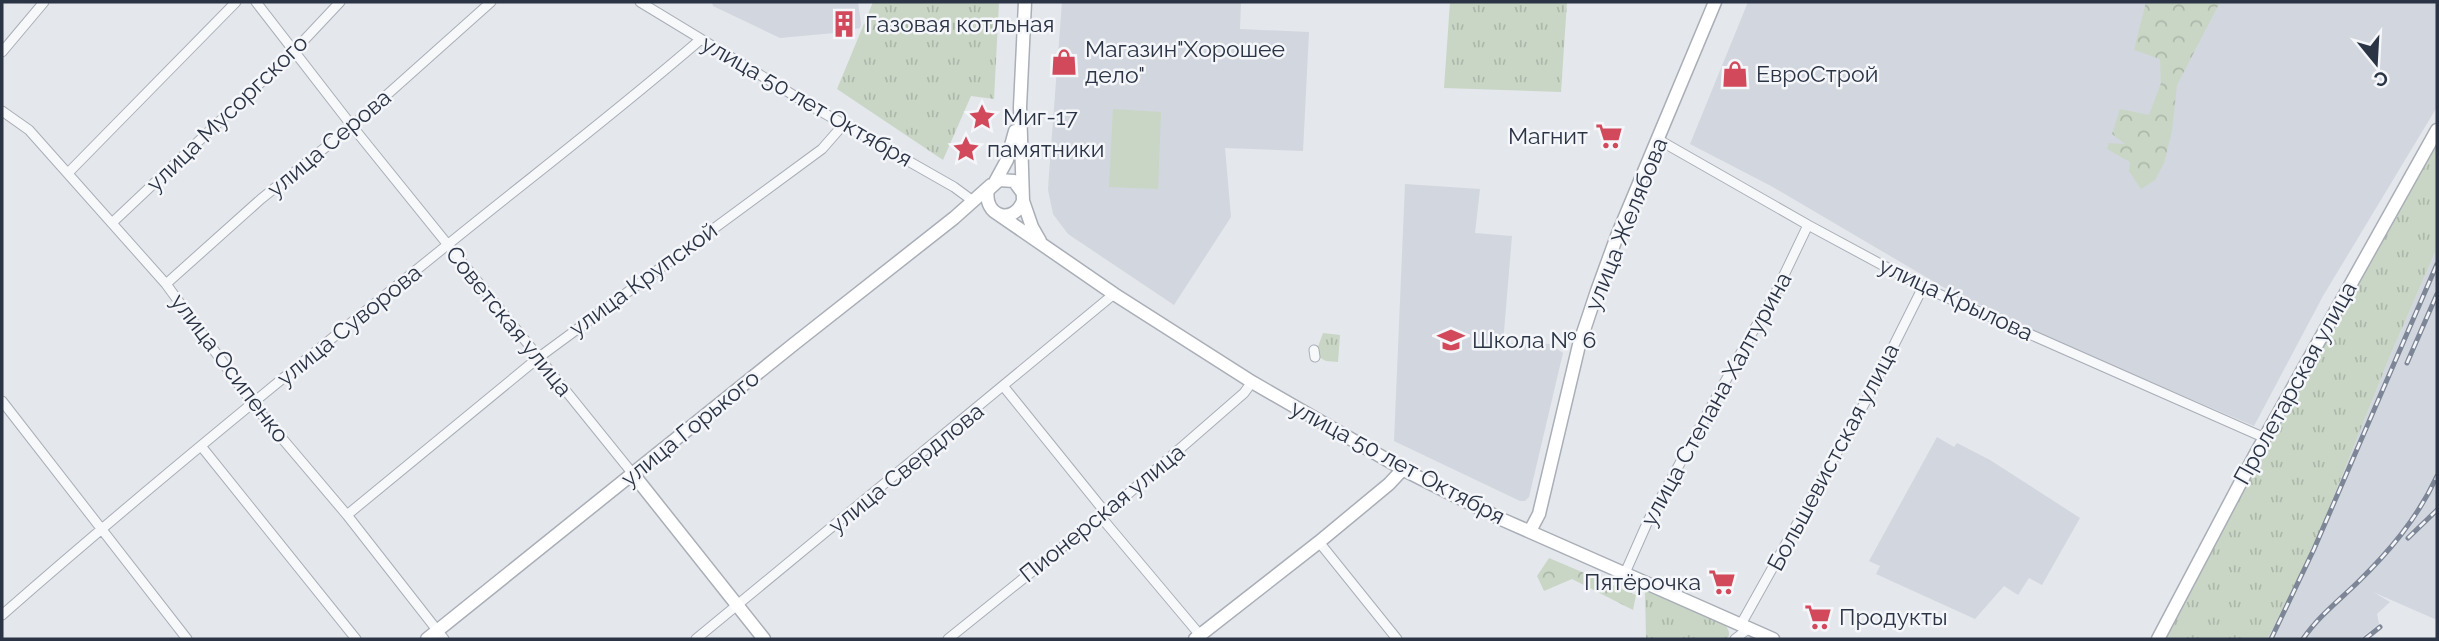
<svg xmlns="http://www.w3.org/2000/svg" width="2439" height="641" viewBox="0 0 2439 641" font-family="Raleway,sans-serif">
<defs>
<pattern id="grass-tufts" width="24" height="20" patternUnits="userSpaceOnUse" patternTransform="scale(1.75)"><rect width="24" height="20" fill="#c9d6c5"/><path d="M3 7l-1-3M5 7V3M7 7l1-3M15 17l-1-3M17 17v-4M19 17l1-3" fill="none" stroke="#adb8ab"/></pattern>
<pattern id="forest-crowns" width="20" height="18" patternUnits="userSpaceOnUse" patternTransform="scale(1.75)"><rect width="20" height="18" fill="#c9d6c5"/><path d="M2 6a3 3 0 1 1 6 0M12 15a3 3 0 1 1 6 0" fill="none" stroke="#adb8ab"/></pattern>
</defs>
<rect width="100%" height="100%" fill="#e4e7ec"/>
<path fill="#d2d6de" d="M 712,2 L 858,2 L 861,24 L 860,28 L 834,33 L 780,38 L 713,6 Z
M 1062,2 L 1241,2 L 1240,29 L 1309,32 L 1303,151 L 1225,148 L 1231,217 L 1174,305 L 1068,234 L 1053,214 L 1048,190 L 1049,174 Z
M 1748,2 L 2437,2 L 2437,107 L 2323,296 L 2254,426 L 2047,338 L 1943,287 L 1771,186 L 1690,144 Z
M 1405,184 L 1480,189 L 1475,233 L 1512,236 L 1503,343 L 1550,344 L 1563,353 L 1529,497 L 1525,501 L 1520,501 L 1394,441 Z
M 2437,248 L 2437,620 L 2373,592 L 2390,602 L 2377,614 L 2379,624 L 2360,639 L 2267,639 L 2313,548 L 2390,356 Z
M 1937,437 L 1954,447 L 1957,443 L 1990,460 L 2080,518 L 2042,585 L 2029,578 L 2018,595 L 2004,586 L 1975,619 L 1876,574 L 1880,566 L 1869,561 Z"/>
<path fill="url(#grass-tufts)" d="M 873,2 L 999,2 L 994,99 L 971,96 L 943,160 L 837,89 Z
M 1450,2 L 1567,2 L 1561,92 L 1444,88 Z
M 2437,142 L 2437,248 L 2390,356 L 2313,548 L 2273,628 L 2267,639 L 2163,639 L 2259,460 Z
M 1323,333 L 1340,335 L 1338,362 L 1326,361 L 1315,355 Z
M 1645,590 L 1726,626 C 1729,631 1731,635 1726,639 L 1646,639 Z"/>
<path fill="url(#forest-crowns)" d="M 2146,2 L 2220,2 L 2177,85 L 2172,131 L 2164,163 L 2155,180 L 2141,189 L 2129,171 L 2130,162 L 2107,149 L 2109,143 L 2125,144 L 2112,134 L 2120,109 L 2149,115 L 2161,83 L 2160,59 L 2134,50 Z
M 1549,558 L 1636,595 L 1633,610 L 1572,579 L 1544,591 L 1537,576 Z"/>
<path fill="#c9d6c5" d="M 1113,109 L 1161,112 L 1158,189 L 1109,187 Z"/>
<g fill="none" stroke-linecap="round" stroke-linejoin="round">
<defs>
<path id="street" d="M 256,2 L 352,126 L 633,474
M 640,2 L 808,104 L 954,187 L 973,201
M 2,52 L 44,2
M 2,111 L 29,130 L 166,284 L 253,404 L 347,515 L 444,639
M 1659,140 L 1808,225 L 1923,287 L 2265,438
M 69,172 L 236,2
M 113,222 L 293,52 L 340,2
M 166,284 L 261,199 L 352,126 L 491,2
M 1314,350 L 1315,357
M 1004,387 L 1105,512
M 2,401 L 187,639
M 201,446 L 356,639
M 347,515 L 538,358 L 822,149 L 843,125
M 1100,516 L 1200,635
M 1319,542 L 1397,639
M 1625,573 L 1648,521 L 1752,333 L 1775,294 L 1808,225
M 2,615 C 147,488 296,367 446,246 C 531,177 618,111 701,39
M 1740,626 L 1868,397 L 1923,287
M 696,639 L 1114,294
M 948,639 L 1121,500 L 1244,393 L 1252,382
M 1735,639 L 1748,629"/>
<path id="secondary" d="M 995,182 L 1007,160 L 1015,131
M 1022,192 L 1014,181 L 999,180 L 988,190 C 983,216 1013,226 1023,201 L 1020,107 L 1025,2
M 1023,201 L 1032,227 L 1040,241
M 998,214 L 1114,294 L 1252,382 L 1408,472 L 1501,519 L 1773,639
M 633,474 L 764,639
M 1530,531 L 1539,514 L 1579,345 L 1597,291 L 1617,236 L 1715,2
M 427,639 L 794,344 L 954,218 L 991,185
M 1195,639 L 1319,542 L 1389,484 L 1403,469
M 2158,639 L 2254,457 L 2437,130"/>
</defs>
<use href="#street" stroke="#a9aeb7" stroke-width="11"/>
<use href="#secondary" stroke="#a9aeb7" stroke-width="15"/>
<use href="#street" stroke="#f7f8fa" stroke-width="9"/>
<use href="#secondary" stroke="#fff" stroke-width="12"/>
<defs>
<path id="rail" d="M 2407,363 L 2437,294
M 2408,538 L 2437,510
M 2271,639 L 2314,549 L 2437,264
M 2303,639 C 2317,618 2337,602 2356,584 C 2389,552 2417,519 2437,476
M 2365,639 L 2380,627"/>
</defs>
<use href="#rail" stroke="#7d8696" stroke-width="5"/>
<use href="#rail" stroke="#f4f6f9" stroke-width="2.5" stroke-dasharray="8" stroke-linecap="butt"/>
</g>
<defs>
<symbol id="building-bare" viewBox="-9 -9 18 18"><path d="M-4-6H4V6H1V3H-1V6H-4ZM-2.5-4.3h1.7v1.8h-1.7ZM.8-4.3h1.7v1.8H.8ZM-2.5-1h1.7V.8h-1.7ZM.8-1h1.7V.8H.8Z" fill="#d1495b" stroke="#f4f6f9" stroke-width="2.5" paint-order="stroke"/></symbol>
<symbol id="shop-bare" viewBox="-9 -9 18 18"><path d="M-5-2.5h2.3a2.7 3.5 0 0 1 5.4 0H5L5.5 6h-11ZM-1.5-2.5h3a1.5 2.3 0 0 0-3 0Z" fill="#d1495b" stroke="#f4f6f9" stroke-width="2.5" paint-order="stroke"/></symbol>
<symbol id="sight-bare" viewBox="-9 -9 18 18"><path d="M0-6L1.8-2.2L6-1.7L2.9 1.2L3.7 5.4L0 3.3L-3.7 5.4L-2.9 1.2L-6-1.7L-1.8-2.2Z" fill="#d1495b" stroke="#f4f6f9" stroke-width="2.5" paint-order="stroke"/></symbol>
<symbol id="supermarket-bare" viewBox="-9 -9 18 18"><path d="M-6-5.5h2.5l.6 2H6L4.5 2H-2.5L-4.4-4H-6ZM-1.5 3.2a1.3 1.3 0 1 0 .1 0ZM3 3.2a1.3 1.3 0 1 0 .1 0Z" fill="#d1495b" stroke="#f4f6f9" stroke-width="2.5" paint-order="stroke"/></symbol>
<symbol id="school-bare" viewBox="-9 -9 18 18"><path d="M0-5L7-2L0 1L-7-2ZM-4 1L0 2.5L4 1V4Q0 6-4 4Z" fill="#d1495b" stroke="#f4f6f9" stroke-width="2.5" paint-order="stroke"/></symbol>
</defs>
<g fill-rule="evenodd">
<use href="#building-bare" x="825" y="5" width="38" height="38"/>
<use href="#shop-bare" x="1045" y="43" width="38" height="38"/>
<use href="#shop-bare" x="1716" y="55" width="38" height="38"/>
<use href="#sight-bare" x="963" y="98" width="38" height="38"/>
<use href="#supermarket-bare" x="1590" y="117" width="38" height="38"/>
<use href="#sight-bare" x="947" y="130" width="38" height="38"/>
<use href="#school-bare" x="1432" y="321" width="38" height="38"/>
<use href="#supermarket-bare" x="1703" y="563" width="38" height="38"/>
<use href="#supermarket-bare" x="1799" y="598" width="38" height="38"/>
</g>
<g text-anchor="middle" stroke-width="5" stroke-linejoin="round" paint-order="stroke">
<g font-size="23" fill="#2b3445" stroke="#f4f6f9" text-anchor="start">
<text x="865" y="32">Газовая котльная</text>
<text x="1085" y="57">Магазин"Хорошее<tspan x="1085" dy="26">дело"</tspan></text>
<text x="1756" y="82">ЕвроСтрой</text>
<text x="1003" y="125">Миг-17</text>
<text x="1588" y="144" text-anchor="end">Магнит</text>
<text x="987" y="157">памятники</text>
<text x="1472" y="348">Школа № 6</text>
<text x="1701" y="590" text-anchor="end">Пятёрочка</text>
<text x="1839" y="625">Продукты</text>
</g>
<g font-size="23" fill="#2b3445" stroke="#f4f6f9">
<text transform="translate(807 101) rotate(30)" y="8">улица 50 лет Октября</text>
<text transform="translate(227 113) rotate(-44)" y="8">улица Мусоргского</text>
<text transform="translate(329 143) rotate(-40)" y="8">улица Серова</text>
<text transform="translate(1626 224) rotate(-68)" y="8">улица Желябова</text>
<text transform="translate(643 279) rotate(-36)" y="8">улица Крупской</text>
<text transform="translate(1956 299) rotate(25)" y="8">улица Крылова</text>
<text transform="translate(509 321) rotate(51)" y="8">Советская улица</text>
<text transform="translate(349 325) rotate(-39)" y="8">улица Суворова</text>
<text transform="translate(230 368) rotate(53)" y="8">улица Осипенко</text>
<text transform="translate(2295 383) rotate(-61)" y="8">Пролетарская улица</text>
<text transform="translate(1716 399) rotate(-61)" y="8">улица Степана Халтурина</text>
<text transform="translate(690 428) rotate(-39)" y="8">улица Горького</text>
<text transform="translate(1833 457) rotate(-62)" y="8">Большевистская улица</text>
<text transform="translate(1398 462) rotate(28)" y="8">улица 50 лет Октября</text>
<text transform="translate(906 468) rotate(-39)" y="8">улица Свердлова</text>
<text transform="translate(1102 513) rotate(-39)" y="8">Пионерская улица</text>
</g>
</g>
<rect width="2439" height="641" fill="none" stroke="#2b3445" stroke-width="7"/>
<g transform="translate(2376 63) rotate(162)" stroke="#f4f6f9" stroke-width="5" paint-order="stroke">
<path d="M0-5L12 26L0 18L-12 26Z" fill="#2b3445"/>
<text y="-10" font-size="19" font-weight="bold" text-anchor="middle" fill="#2b3445">С</text>
</g>
</svg>
